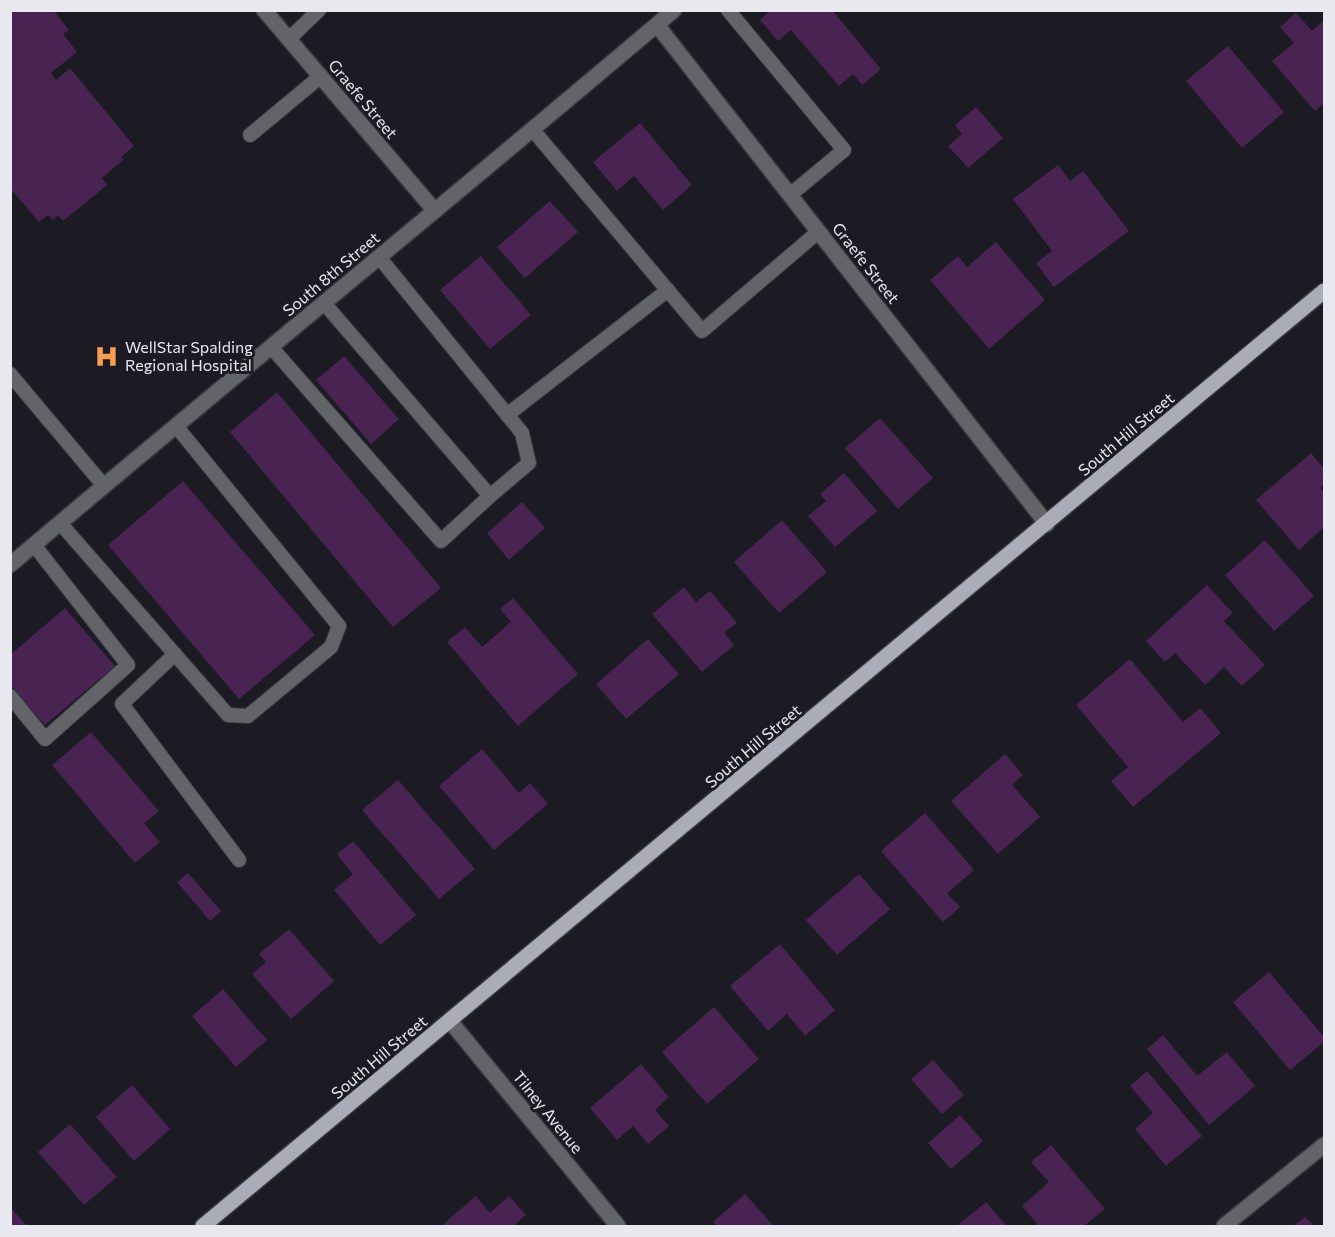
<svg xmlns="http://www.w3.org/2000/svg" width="1335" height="1237" viewBox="0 0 1335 1237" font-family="Commissioner,sans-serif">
<rect width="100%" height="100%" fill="#1c1a23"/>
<path fill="#492453" d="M 10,10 L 53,10 L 69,30 L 63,34 L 77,52 L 51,73 L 56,80 L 70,68 L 134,146 L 121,157 L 123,160 L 102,178 L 107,185 L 63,221 L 58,215 L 53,220 L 48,215 L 39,222 L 10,188 Z
M 771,10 L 832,10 L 881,69 L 862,85 L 853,74 L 839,86 L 791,30 L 778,41 L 760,20 Z
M 1296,13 L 1312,31 L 1324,20 L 1324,103 L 1315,111 L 1272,61 L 1294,43 L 1280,27 Z
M 1228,46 L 1284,112 L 1242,148 L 1186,81 Z
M 976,107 L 1003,138 L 968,168 L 948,146 L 962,134 L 955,125 Z
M 640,123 L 692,185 L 663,210 L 634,176 L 617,191 L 593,162 Z
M 1058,165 L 1070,181 L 1083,171 L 1129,231 L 1054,287 L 1036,263 L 1052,251 L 1013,199 Z
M 550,201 L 578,232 L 525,278 L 497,247 Z
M 996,242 L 1045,300 L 989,349 L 930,280 L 958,256 L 967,267 Z
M 481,256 L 531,315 L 490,349 L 440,290 Z
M 344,356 L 399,419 L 371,444 L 316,380 Z
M 277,392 L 441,588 L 393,627 L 230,432 Z
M 880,418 L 933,478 L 898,509 L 845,448 Z
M 1311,453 L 1324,469 L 1324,484 L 1320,488 L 1324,493 L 1324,527 L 1299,550 L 1256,500 Z
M 844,473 L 877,511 L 835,547 L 808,516 L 826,501 L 820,494 Z
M 183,481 L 315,635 L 239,699 L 108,545 Z
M 522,502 L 545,528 L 509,560 L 487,533 Z
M 782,520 L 827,572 L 779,613 L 734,562 Z
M 1265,540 L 1314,596 L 1274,631 L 1225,575 Z
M 1207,585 L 1233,613 L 1224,621 L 1265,665 L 1242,686 L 1224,667 L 1205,685 L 1175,653 L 1165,662 L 1146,641 Z
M 684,587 L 696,602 L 710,591 L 737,623 L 724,633 L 734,645 L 702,672 L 652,614 Z
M 513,598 L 578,674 L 518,726 L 447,642 L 465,627 L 482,647 L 511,622 L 500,609 Z
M 65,608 L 115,666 L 45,725 L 10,685 L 10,655 Z
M 648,639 L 679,674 L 626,719 L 596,684 Z
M 1130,659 L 1183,722 L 1200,708 L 1221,733 L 1133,807 L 1111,781 L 1128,767 L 1076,705 Z
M 91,732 L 159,811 L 144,823 L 160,842 L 135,863 L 52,765 Z
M 482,749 L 519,793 L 530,783 L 548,804 L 494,850 L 439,786 Z
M 1005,754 L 1023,775 L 1012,785 L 1040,817 L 998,854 L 951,801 Z
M 398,780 L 475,869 L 439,899 L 362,810 Z
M 925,813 L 974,870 L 947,893 L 960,907 L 943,922 L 881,851 Z
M 353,841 L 416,915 L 380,945 L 334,890 L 353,874 L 337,854 Z
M 188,873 L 221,911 L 210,921 L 177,882 Z
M 859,874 L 890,909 L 837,955 L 806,920 Z
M 289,929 L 334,981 L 291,1019 L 252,974 L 266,962 L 259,954 Z
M 780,944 L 835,1010 L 805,1036 L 787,1014 L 768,1031 L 730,986 Z
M 1269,972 L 1324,1037 L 1324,1042 L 1290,1070 L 1233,1002 Z
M 223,989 L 267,1040 L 236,1067 L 192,1016 Z
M 714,1007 L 759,1059 L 707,1104 L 662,1052 Z
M 1163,1035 L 1197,1076 L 1227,1052 L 1255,1086 L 1209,1125 L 1147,1049 Z
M 933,1060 L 964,1095 L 942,1114 L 911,1079 Z
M 641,1064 L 669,1097 L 655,1110 L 669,1126 L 648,1144 L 633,1126 L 617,1140 L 590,1108 Z
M 1147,1071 L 1202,1136 L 1166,1166 L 1135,1129 L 1153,1113 L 1130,1086 Z
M 132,1085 L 170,1129 L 134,1161 L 96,1117 Z
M 960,1115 L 983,1141 L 951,1169 L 928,1143 Z
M 70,1124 L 117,1177 L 84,1205 L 38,1152 Z
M 1051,1145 L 1105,1209 L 1084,1226 L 1039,1226 L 1022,1206 L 1049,1182 L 1031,1162 Z
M 745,1194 L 774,1226 L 717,1226 L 713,1222 Z
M 476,1196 L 490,1213 L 509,1196 L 526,1215 L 513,1226 L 441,1226 Z
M 986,1202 L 1007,1226 L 957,1226 Z
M 10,1207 L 27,1226 L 10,1226 Z
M 1305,1217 L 1314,1226 L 1293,1226 Z"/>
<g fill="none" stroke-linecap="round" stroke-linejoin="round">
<defs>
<path id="service" d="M 728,10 L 844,150 L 790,195
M 289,39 L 319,10
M 532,129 L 702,331 L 818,232
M 250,135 L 321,76
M 379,257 L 522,433 L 529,463 L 490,496
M 271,347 L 441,541 L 490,496 L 324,303
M 10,374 L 104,486
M 507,415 L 668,290
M 60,523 L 228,715 L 248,716 L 331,647 L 339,626 L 176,426
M 175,654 L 122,704 L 239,860
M 10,696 L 45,739 L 128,665 L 34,545"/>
<path id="minor" d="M 264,10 L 435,211
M 657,25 L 1047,524
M 10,565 C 230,379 454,197 674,10
M 450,1021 L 618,1226
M 1224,1226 L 1324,1145"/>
<path id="primary" d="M 203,1226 L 1324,291"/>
</defs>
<use href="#service" stroke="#393740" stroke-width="16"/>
<use href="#minor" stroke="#393740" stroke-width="18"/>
<use href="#primary" stroke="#393740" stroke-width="18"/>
<use href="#service" stroke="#626468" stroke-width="14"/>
<use href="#minor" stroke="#626468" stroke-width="15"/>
<use href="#primary" stroke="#aaadb7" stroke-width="15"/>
</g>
<defs>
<symbol id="hospital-bare" viewBox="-9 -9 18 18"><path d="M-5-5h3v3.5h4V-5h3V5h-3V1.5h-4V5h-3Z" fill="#fc9e52" stroke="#1c1a23" stroke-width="2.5" paint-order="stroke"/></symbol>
</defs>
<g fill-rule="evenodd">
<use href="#hospital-bare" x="90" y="340" width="33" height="33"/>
</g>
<g text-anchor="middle" stroke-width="6" stroke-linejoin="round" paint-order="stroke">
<g font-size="16" fill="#e9e8ef" stroke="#1c1a23">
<text transform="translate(363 99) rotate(50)" y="6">Graefe Street</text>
<text transform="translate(866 263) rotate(52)" y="6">Graefe Street</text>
<text transform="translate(331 274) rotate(-40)" y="6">South 8th Street</text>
<text transform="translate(1126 434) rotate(-40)" y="6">South Hill Street</text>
<text transform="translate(753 746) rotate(-40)" y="6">South Hill Street</text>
<text transform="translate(379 1057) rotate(-40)" y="6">South Hill Street</text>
<text transform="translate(548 1112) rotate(51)" y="6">Tilney Avenue</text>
</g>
<g font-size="16" fill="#e9e8ef" stroke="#1c1a23" text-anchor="start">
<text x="125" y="353">WellStar Spalding<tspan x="125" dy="18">Regional Hospital</tspan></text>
</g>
</g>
<rect width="1335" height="1237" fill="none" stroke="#e9e8ef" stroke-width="24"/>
</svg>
